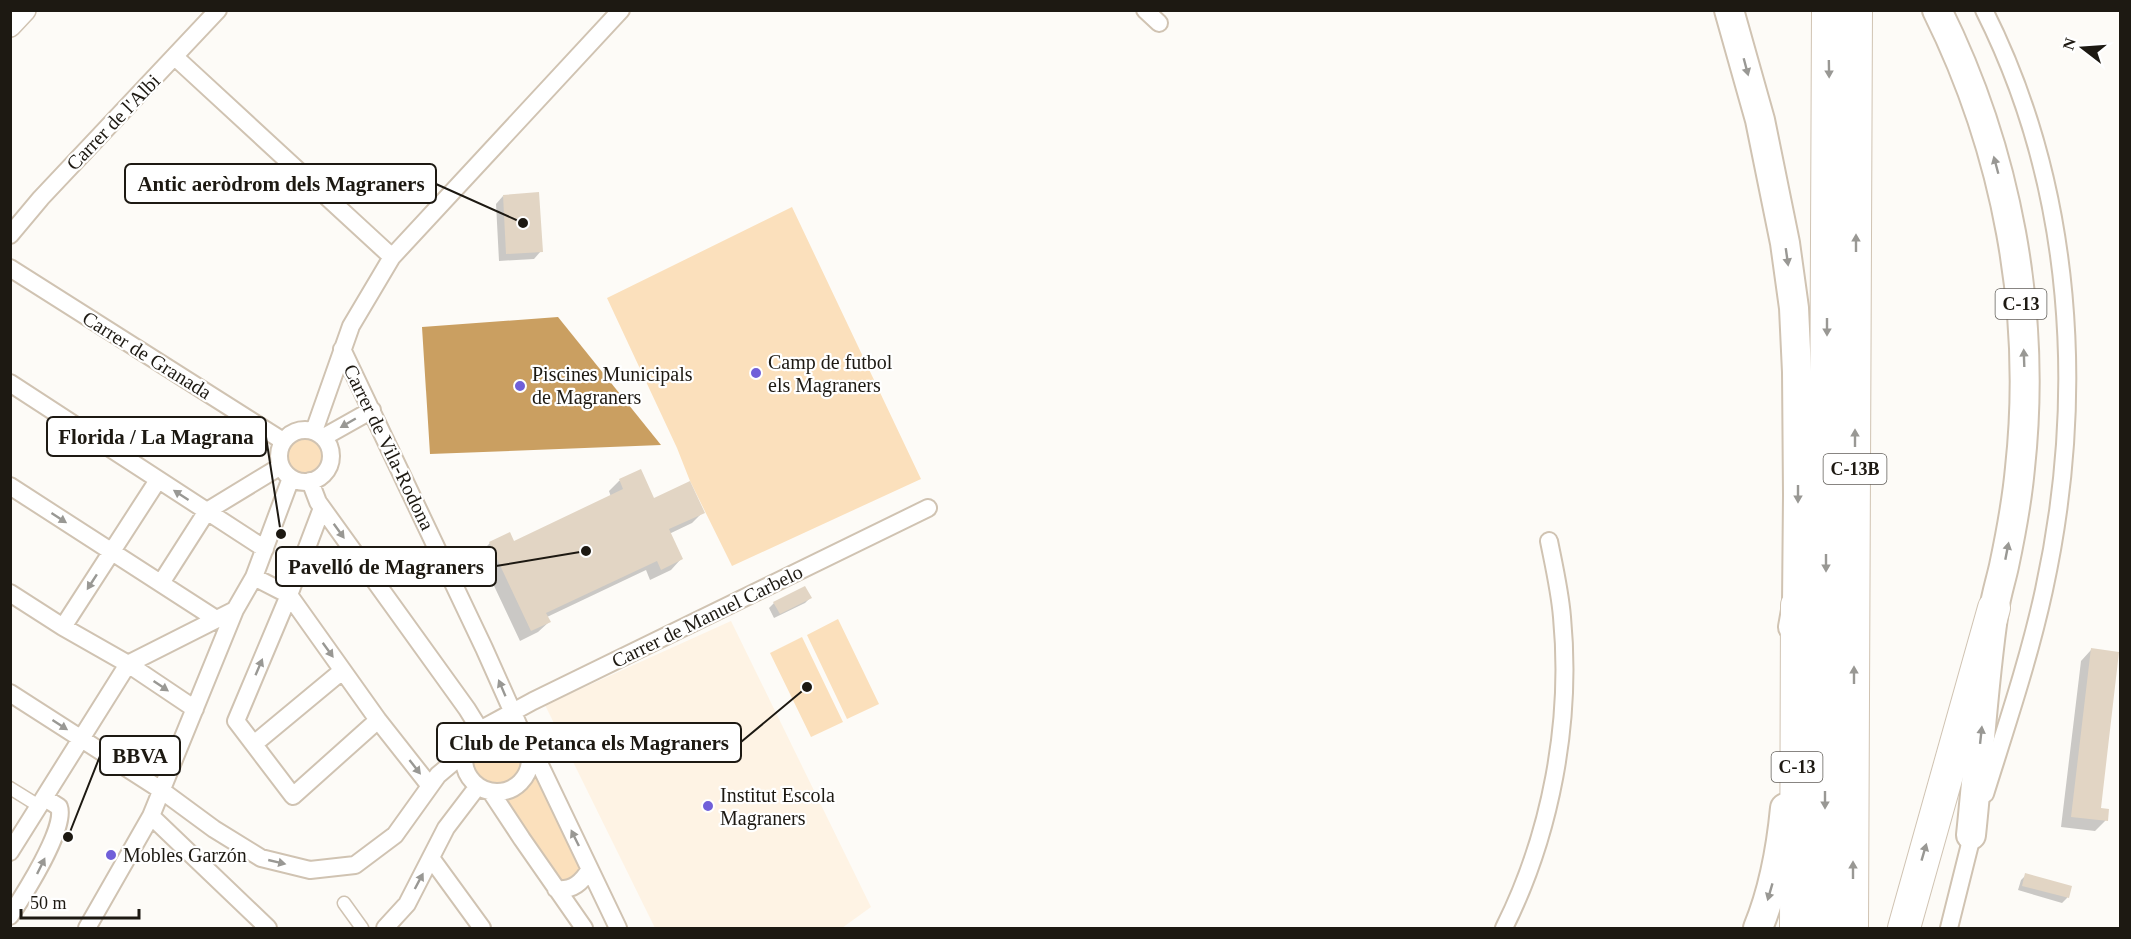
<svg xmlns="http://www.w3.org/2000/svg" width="2131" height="939" viewBox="0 0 2131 939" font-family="'Times New Roman',serif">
<rect width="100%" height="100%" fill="#fdfbf7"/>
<path fill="#fef3e4" d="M 731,621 L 871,907 L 842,928 L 655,928 L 545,705 Z"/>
<path fill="#fbe0bc" d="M 792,207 L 921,479 L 732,566 L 690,481 L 677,448 L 607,298 Z
M288 456a17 17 0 1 1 34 0a17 17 0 1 1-34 0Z
M 838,619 L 879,704 L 847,719 L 807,635 Z
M 802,637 L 843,722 L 811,737 L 770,653 Z
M471 758a25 25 0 1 1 50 0a25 25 0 1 1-50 0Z
M 536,774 L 581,866 L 575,879 L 562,881 L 557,879 L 505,801 C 520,796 529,789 536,774 Z"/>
<path fill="#ca9f61" d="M 558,317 L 661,445 L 430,454 L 422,327 Z"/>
<path fill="#0003" d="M 503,196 L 541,251 L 534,259 L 499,261 L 496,204 Z
M 640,471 L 654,500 L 703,512 L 692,523 L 669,534 L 681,559 L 671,570 L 650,580 L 646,570 L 547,617 L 549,622 L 538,632 L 520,641 L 479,554 L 490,543 L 513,543 L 611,497 L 609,491 L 619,481 Z
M 810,598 L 805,603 L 774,618 L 769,608 L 774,603 Z
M 2091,650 L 2100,810 L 2106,820 L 2095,831 L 2061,827 L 2081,661 Z
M 2026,875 L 2070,887 L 2067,898 L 2062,903 L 2018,890 L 2021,880 Z"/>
<path fill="#e2d5c4" d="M 539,192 L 543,252 L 506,254 L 503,195 Z
M 641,469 L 654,498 L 690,481 L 705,513 L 669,529 L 683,559 L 661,570 L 657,561 L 546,613 L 551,622 L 531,631 L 489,542 L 510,532 L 514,541 L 623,489 L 619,479 Z
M 805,586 L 812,598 L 780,614 L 773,602 Z
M 2091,648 L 2119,652 L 2101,808 L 2109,809 L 2108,821 L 2071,817 Z
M 2025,873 L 2072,886 L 2069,898 L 2022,886 Z"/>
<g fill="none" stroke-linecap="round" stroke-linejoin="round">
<defs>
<path id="pedestrian" d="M 10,788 L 39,806
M 344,903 L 362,928"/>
<path id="minor" d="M 1145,10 L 1159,23
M 1984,10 C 2074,189 2086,397 2044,590 C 2029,659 2006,727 1985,794
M 175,57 L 392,257
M 10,235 L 41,198 L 218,10
M 10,268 L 283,441
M 342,349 L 484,648 L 526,742
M 10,383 L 265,549
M279 456a26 26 0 1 1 52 0a26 26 0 1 1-52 0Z
M 314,431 L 351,326 L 392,257 L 621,10
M 324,437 L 372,410
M 310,481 L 318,502 L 467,709 L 480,730
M 10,486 L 216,619
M 322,508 L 289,595 L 236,721 L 293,796 L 378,720
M 254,577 L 289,595 L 378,720 L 430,786
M 161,583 L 207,511 L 281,466
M 10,593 L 63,627 L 128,664 L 195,709
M 63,627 L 158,480
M 10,693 L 161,790 L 214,829 L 261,858 L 310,870 L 355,865 L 395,835 L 438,775 L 463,754
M464 759a33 33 0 1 1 66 0a33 33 0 1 1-66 0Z
M 487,726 L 533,701 L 928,508
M 254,744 L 342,671
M 529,750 L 540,765 L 618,928
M 491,792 L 522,839 L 584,928
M 151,816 L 268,928
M 10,852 L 128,664 L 235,610
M 431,858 L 482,928
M 556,889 C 573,891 582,882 590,869
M 10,916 C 23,896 67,828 59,807 L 45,798
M 87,928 L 151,816 L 235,610 L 254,577 L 291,478
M 385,928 L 407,904 L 446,828 L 478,786
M 1504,928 C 1551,834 1572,722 1562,617 C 1560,592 1554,566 1549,541
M 1949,928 L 1974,828"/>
<path id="tertiary" d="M 10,26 L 25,10"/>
<path id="trunk" d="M 1729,10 L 1760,120 L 1785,243 L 1794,308 L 1797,372 L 1798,495 L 1797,605 L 1793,627
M 1937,10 C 2007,151 2037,311 2020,468 C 2017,501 2011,533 2004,566 C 2001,580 1996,595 1994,610 C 1983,684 1979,760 1971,835
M 1758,928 C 1774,889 1781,850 1785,808"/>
<path id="motorway" d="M 1796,928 L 1797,605
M 1824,928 L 1828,10
M 1852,928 L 1856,10
M 1904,928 L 1994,608"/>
</defs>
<use href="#pedestrian" stroke="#d0c3b2" stroke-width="15"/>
<use href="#minor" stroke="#d0c3b2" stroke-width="20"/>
<use href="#tertiary" stroke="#d0c3b2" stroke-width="24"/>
<use href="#trunk" stroke="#d0c3b2" stroke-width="32"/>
<use href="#motorway" stroke="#d0c3b2" stroke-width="34"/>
<use href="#pedestrian" stroke="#fff" stroke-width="12"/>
<use href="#minor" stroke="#fff" stroke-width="16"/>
<use href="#tertiary" stroke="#fff" stroke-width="21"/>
<use href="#trunk" stroke="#fff" stroke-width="28"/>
<use href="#motorway" stroke="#fff" stroke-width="32"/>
</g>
<defs><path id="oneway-solid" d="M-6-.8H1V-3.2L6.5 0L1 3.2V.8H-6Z" transform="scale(1.5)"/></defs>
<g fill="#999894">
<use href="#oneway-solid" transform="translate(1746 67) rotate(75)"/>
<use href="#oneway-solid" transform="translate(1829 69) rotate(89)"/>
<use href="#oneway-solid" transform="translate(1996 165) rotate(-105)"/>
<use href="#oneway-solid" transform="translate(1856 243) rotate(-90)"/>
<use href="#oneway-solid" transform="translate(1787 257) rotate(82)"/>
<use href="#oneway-solid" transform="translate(1827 327) rotate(90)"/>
<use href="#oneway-solid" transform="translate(2024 358) rotate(-92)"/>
<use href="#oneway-solid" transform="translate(348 423) rotate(150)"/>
<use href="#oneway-solid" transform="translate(1855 438) rotate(-90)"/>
<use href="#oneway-solid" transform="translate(1798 494) rotate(90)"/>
<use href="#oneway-solid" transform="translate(181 495) rotate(-147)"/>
<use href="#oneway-solid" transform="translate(59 518) rotate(33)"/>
<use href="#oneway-solid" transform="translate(339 531) rotate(54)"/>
<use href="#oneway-solid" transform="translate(2007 551) rotate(-79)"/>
<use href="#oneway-solid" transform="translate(1826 563) rotate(90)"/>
<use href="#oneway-solid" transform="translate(92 582) rotate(123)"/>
<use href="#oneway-solid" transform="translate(328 650) rotate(54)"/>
<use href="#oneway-solid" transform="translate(259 667) rotate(-67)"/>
<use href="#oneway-solid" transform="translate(1854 675) rotate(-90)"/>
<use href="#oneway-solid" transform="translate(161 686) rotate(34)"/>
<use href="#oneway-solid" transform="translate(502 688) rotate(-113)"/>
<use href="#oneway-solid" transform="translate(60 725) rotate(33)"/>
<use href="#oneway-solid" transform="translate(1981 735) rotate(-84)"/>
<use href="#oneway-solid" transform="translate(415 767) rotate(52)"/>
<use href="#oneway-solid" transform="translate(1825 800) rotate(90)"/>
<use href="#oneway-solid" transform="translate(575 838) rotate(-116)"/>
<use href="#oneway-solid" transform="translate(1924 852) rotate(-74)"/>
<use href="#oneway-solid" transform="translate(277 862) rotate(13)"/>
<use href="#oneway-solid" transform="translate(41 866) rotate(-64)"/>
<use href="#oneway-solid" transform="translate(1853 870) rotate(-90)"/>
<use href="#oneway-solid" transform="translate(419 881) rotate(-62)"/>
<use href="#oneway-solid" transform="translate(1770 892) rotate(106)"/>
</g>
<g fill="#705fd9" stroke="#fff" stroke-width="2">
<circle cx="756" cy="373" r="6"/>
<circle cx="520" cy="386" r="6"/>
<circle cx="708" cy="806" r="6"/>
<circle cx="111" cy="855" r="6"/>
</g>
<g text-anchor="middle" stroke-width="4.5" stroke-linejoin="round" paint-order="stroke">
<g fill="#fff" stroke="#615e59" stroke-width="1.5">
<rect x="1995.5" y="289" width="51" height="30" rx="4.5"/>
<rect x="1823.5" y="454" width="63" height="30" rx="4.5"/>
<rect x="1771.5" y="752" width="51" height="30" rx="4.5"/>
</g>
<g font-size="18" font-weight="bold" fill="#1d1912">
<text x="2021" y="310">C-13</text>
<text x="1855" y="475">C-13B</text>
<text x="1797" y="773">C-13</text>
</g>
<g font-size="20" fill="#1d1912" stroke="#fff">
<text transform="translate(113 122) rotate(-46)" y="7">Carrer de l'Albi</text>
<text transform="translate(147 355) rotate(32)" y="7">Carrer de Granada</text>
<text transform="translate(389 447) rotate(64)" y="7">Carrer de Vila-Rodona</text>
<text transform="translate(707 616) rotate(-26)" y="7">Carrer de Manuel Carbelo</text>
</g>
<g font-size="20" fill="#1d1912" stroke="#fff" text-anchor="start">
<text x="768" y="369">Camp de futbol<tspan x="768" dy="23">els Magraners</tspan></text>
<text x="532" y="381">Piscines Municipals<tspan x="532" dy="23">de Magraners</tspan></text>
<text x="720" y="802">Institut Escola<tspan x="720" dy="23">Magraners</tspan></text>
<text x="123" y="862">Mobles Garzón</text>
</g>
</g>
<path fill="none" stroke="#1d1912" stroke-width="2" d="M523 223L436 184M281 534L266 437M586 551L496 566M807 687L741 742M68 837L100 756"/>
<g fill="#1d1912" stroke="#fff" stroke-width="2">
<circle cx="523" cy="223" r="6"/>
<circle cx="281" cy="534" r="6"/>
<circle cx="586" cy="551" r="6"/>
<circle cx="807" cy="687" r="6"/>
<circle cx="68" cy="837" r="6"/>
</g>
<g fill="#fff" stroke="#1d1912" stroke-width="2">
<rect x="125" y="164" width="311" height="39" rx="6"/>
<rect x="47" y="417" width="219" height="39" rx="6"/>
<rect x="276" y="547" width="220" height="39" rx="6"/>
<rect x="437" y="723" width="304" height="39" rx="6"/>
<rect x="100" y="736" width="80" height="39" rx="6"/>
</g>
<g font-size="21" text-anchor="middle" font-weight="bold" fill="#1d1912">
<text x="281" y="191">Antic aeròdrom dels Magraners</text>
<text x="156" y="444">Florida / La Magrana</text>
<text x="386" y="574">Pavelló de Magraners</text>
<text x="589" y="750">Club de Petanca els Magraners</text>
<text x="140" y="763">BBVA</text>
</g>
<rect width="2131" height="939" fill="none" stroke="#1d1912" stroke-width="24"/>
<g transform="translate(2083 48) rotate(287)" stroke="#ffffff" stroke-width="4.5" paint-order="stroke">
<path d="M0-4.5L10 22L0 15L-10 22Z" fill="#1d1912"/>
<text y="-9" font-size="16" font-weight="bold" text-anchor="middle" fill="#1d1912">N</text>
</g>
<path d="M21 909v9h118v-9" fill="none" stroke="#1d1912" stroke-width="3"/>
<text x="30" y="909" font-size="18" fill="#1d1912" stroke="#ffffff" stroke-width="4.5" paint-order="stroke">50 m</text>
</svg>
